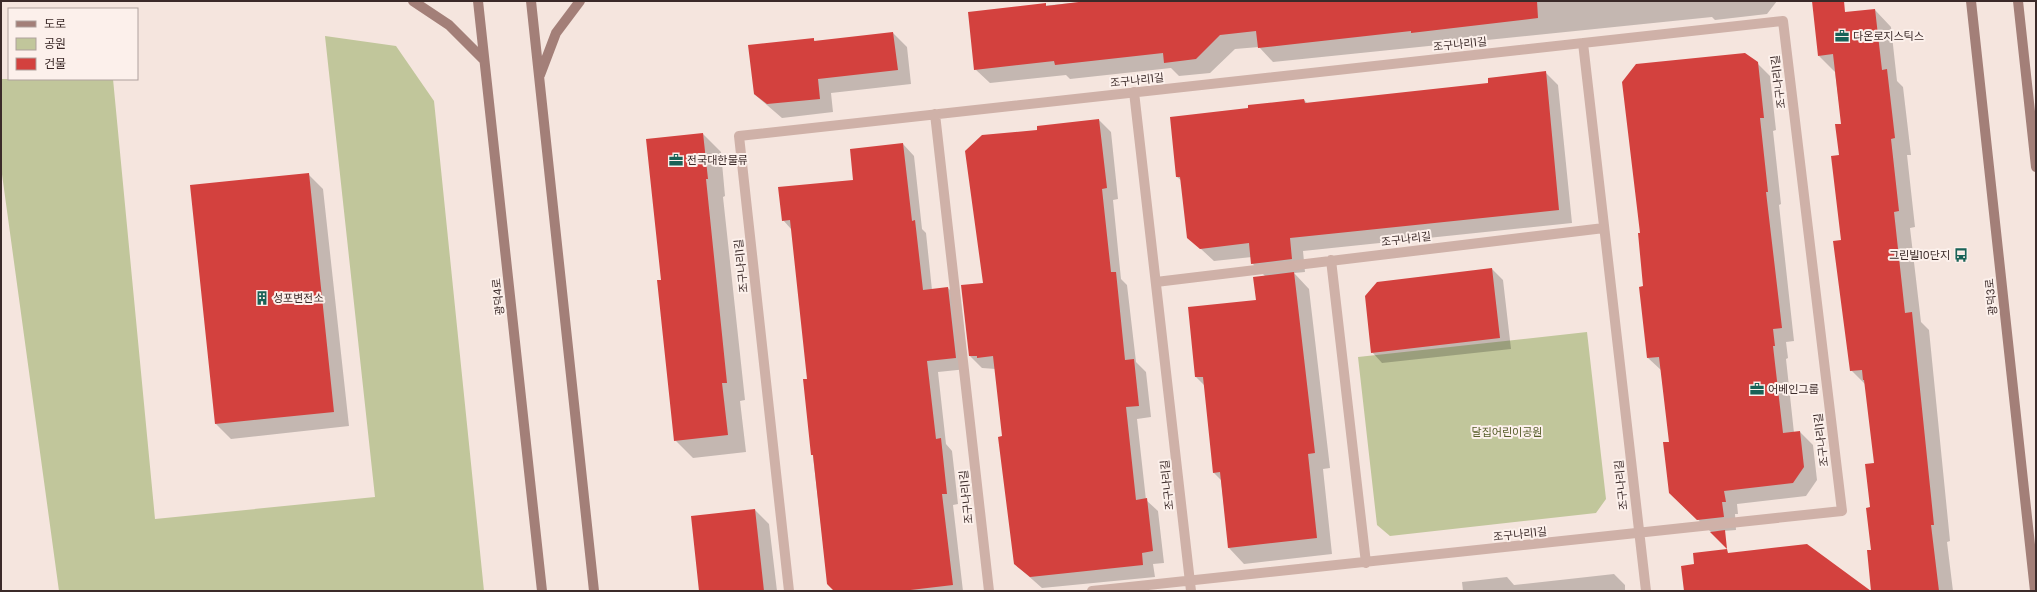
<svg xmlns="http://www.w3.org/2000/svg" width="2037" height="592" viewBox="0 0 2037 592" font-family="Poppins,'Noto Sans KR',sans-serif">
<rect width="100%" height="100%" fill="#f5e5de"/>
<path fill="#c1c69b" d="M 325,36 L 396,46 L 434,101 L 484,591 L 59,591 L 1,167 L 1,79 L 113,79 L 155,519 L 375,497 Z
M 1587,332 L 1606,499 L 1596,513 L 1390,536 L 1377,525 L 1358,357 Z"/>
<path fill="#0003" d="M 1092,1 L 1777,1 L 1767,14 L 1715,20 L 1712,17 L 1273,62 L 1259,47 L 1235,49 L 1210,73 L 1179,76 L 1171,68 L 1070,79 L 1066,75 L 990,83 L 975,69 L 969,13 Z
M 1875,10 L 1891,27 L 1897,81 L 1903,87 L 1911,155 L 1907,155 L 1915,227 L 1910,228 L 1921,322 L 1929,330 L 1950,541 L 1947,542 L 1953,591 L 1872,591 L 1871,508 L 1875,464 L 1866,385 L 1851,370 L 1842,241 L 1840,156 L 1842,125 L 1835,72 L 1819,56 Z
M 893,33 L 907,47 L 911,84 L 831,93 L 833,112 L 782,118 L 754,94 L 813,39 L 816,42 Z
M 1757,63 L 1770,76 L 1776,130 L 1773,131 L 1781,204 L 1779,205 L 1794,341 L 1786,342 L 1788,358 L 1786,359 L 1794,433 L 1800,432 L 1813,445 L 1817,480 L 1806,496 L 1737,504 L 1738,514 L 1735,514 L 1736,530 L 1711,532 L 1683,505 L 1670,442 L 1661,370 L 1648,358 L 1641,234 Z
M 1545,72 L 1558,85 L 1572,223 L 1303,251 L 1305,272 L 1294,273 L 1309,289 L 1330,468 L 1323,469 L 1332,554 L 1244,564 L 1229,548 L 1221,480 L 1214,473 L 1205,386 L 1196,377 L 1257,301 L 1265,276 L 1252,263 L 1252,257 L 1214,261 L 1188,237 L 1182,181 L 1177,177 L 1249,109 L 1304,100 L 1308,104 L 1490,84 Z
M 1099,120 L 1111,132 L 1118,199 L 1113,200 L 1121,279 L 1127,285 L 1136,362 L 1146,372 L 1151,417 L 1137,419 L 1146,500 L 1158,511 L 1164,563 L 1153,564 L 1155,577 L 1042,588 L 1015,564 L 996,369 L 982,368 L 970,356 L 1038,130 Z
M 703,134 L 721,152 L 725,196 L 723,197 L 745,400 L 740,401 L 746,452 L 693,458 L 675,440 L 662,281 Z
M 903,144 L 914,156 L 922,229 L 926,233 L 932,290 L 948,288 L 959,299 L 967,369 L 938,372 L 946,444 L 952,451 L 958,504 L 953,505 L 963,591 L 835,591 L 828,584 L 804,380 L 808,380 L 792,230 L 783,220 L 854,180 Z
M 308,174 L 323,189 L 349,426 L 231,439 L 216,424 L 191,186 Z
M 1492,269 L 1503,280 L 1511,349 L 1382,363 L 1372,352 Z
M 755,510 L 769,524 L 777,591 L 700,591 Z
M 1614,574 L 1625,585 L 1625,591 L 1463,591 L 1462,582 L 1507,577 L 1514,585 Z"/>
<path fill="#d3413e" d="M 1087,1 L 1537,1 L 1538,18 L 1411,33 L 1411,31 L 1258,48 L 1256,31 L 1220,35 L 1196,59 L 1164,63 L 1163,53 L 1055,65 L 1054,61 L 974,70 L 968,12 L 1046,3 L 1046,6 Z
M 1812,1 L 1844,1 L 1845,12 L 1875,9 L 1882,70 L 1887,69 L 1895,138 L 1891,139 L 1899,211 L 1894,212 L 1905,313 L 1912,312 L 1934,525 L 1931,525 L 1939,591 L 1871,591 L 1867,550 L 1871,550 L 1866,508 L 1870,507 L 1865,464 L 1874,463 L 1864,380 L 1863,380 L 1862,370 L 1850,371 L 1833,241 L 1841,240 L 1831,156 L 1839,155 L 1835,124 L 1841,124 L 1833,54 L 1818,56 Z
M 893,32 L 898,70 L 818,79 L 820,99 L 767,104 L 754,94 L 748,45 L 814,38 L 814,41 Z
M 1745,53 L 1758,62 L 1764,118 L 1760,118 L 1768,192 L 1766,192 L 1782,328 L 1773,329 L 1775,346 L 1773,346 L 1783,433 L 1800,431 L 1804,467 L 1793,483 L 1724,491 L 1726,502 L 1722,502 L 1724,517 L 1697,520 L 1669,493 L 1663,442 L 1669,442 L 1659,357 L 1647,358 L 1639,287 L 1643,286 L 1638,233 L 1640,233 L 1622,82 L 1636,64 Z
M 1546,71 L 1559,210 L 1290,238 L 1292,259 L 1251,264 L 1249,243 L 1200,249 L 1187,238 L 1180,177 L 1176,177 L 1170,117 L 1248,108 L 1248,105 L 1304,99 L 1305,103 L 1488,83 L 1488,78 Z
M 1099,119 L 1107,188 L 1102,189 L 1111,272 L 1116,272 L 1125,360 L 1134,359 L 1139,406 L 1126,407 L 1136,500 L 1147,498 L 1153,551 L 1142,553 L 1143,565 L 1030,577 L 1014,564 L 998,437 L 1002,436 L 993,356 L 977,358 L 977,356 L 969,356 L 961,285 L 983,283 L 965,151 L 982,135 L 1037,130 L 1037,126 Z
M 703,133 L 708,179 L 706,179 L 727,383 L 722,383 L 728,435 L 674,441 L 657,280 L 661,280 L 646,139 Z
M 903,143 L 912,221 L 915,220 L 923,290 L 948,287 L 956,358 L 927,361 L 936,439 L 941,438 L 947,494 L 942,494 L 953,585 L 902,591 L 834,591 L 827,584 L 813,455 L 811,455 L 803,379 L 807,379 L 790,220 L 782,221 L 778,187 L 853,180 L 850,149 Z
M 309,173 L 334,412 L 215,424 L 190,185 Z
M 1492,268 L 1500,338 L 1371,353 L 1365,296 L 1377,282 Z
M 1294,272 L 1315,453 L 1308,454 L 1317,538 L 1228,548 L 1220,472 L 1213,473 L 1203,377 L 1195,377 L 1188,307 L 1256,300 L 1253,277 Z
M 755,509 L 764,591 L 699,591 L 691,516 Z
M 1725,530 L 1727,549 L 1710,532 Z
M 1807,544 L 1871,591 L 1684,591 L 1681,566 L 1694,564 L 1693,553 L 1727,549 L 1728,553 Z"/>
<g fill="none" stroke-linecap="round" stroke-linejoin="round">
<path stroke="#cfb1a8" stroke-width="10" d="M 1583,43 L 1646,591
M 1134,92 L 1191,591
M 935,114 L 989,591
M 1331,260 L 1366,563
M 1156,282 L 1604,228
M 789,591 L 739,136 L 1783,21 L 1842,511 L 1092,591"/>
<path stroke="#a37f78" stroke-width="10" d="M 413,1 L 449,25 L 484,60
M 478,1 L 542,591
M 531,1 L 594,591
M 1971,1 L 2035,591
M 2018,1 L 2036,167
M 540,75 L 556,33 L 580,1"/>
</g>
<defs>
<symbol id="office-bare" viewBox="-9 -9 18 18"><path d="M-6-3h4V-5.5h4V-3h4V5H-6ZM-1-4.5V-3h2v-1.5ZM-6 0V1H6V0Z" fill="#196257" stroke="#fcf0eb" stroke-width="2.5" paint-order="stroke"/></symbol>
<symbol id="bus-bare" viewBox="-9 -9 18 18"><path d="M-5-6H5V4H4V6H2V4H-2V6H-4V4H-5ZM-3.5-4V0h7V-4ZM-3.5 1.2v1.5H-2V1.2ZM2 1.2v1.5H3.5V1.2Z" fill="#196257" stroke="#fcf0eb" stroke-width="2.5" paint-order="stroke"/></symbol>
<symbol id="building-bare" viewBox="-9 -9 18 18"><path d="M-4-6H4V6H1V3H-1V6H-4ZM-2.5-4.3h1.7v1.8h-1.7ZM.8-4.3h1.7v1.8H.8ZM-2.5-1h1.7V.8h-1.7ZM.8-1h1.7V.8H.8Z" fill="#196257" stroke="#fcf0eb" stroke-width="2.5" paint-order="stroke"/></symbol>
</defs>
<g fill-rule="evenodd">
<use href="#office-bare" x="1832" y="26" width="20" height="20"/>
<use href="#office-bare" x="666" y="150" width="20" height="20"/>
<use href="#bus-bare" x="1951" y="245" width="20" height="20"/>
<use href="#building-bare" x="252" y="288" width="20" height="20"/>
<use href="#office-bare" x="1747" y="379" width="20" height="20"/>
</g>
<g text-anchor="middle" stroke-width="4" stroke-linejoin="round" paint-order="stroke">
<g font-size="11" fill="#3b2a29" stroke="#fcf0eb" text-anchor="start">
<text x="1853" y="40">다온로지스틱스</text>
<text x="687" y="164">전국대한물류</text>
<text x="1950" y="259" text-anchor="end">그린빌10단지</text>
<text x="273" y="302">성포변전소</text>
<text x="1768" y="393">어베인그룹</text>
</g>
<g font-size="11" fill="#3b2a29" stroke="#fcf0eb">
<text transform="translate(1460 44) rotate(-6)" y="4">조구나리1길</text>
<text transform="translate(1137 80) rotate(-6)" y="4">조구나리1길</text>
<text transform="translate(1778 82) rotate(-97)" y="4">조구나리1길</text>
<text transform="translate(1406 239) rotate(-7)" y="4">조구나리길</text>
<text transform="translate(741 266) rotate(-96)" y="4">조구나리1길</text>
<text transform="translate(498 297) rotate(-96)" y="4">광덕4로</text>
<text transform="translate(1991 297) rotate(-96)" y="4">광덕3로</text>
<text transform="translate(1821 440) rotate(-97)" y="4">조구나리1길</text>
<text transform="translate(1167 485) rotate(-96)" y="4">조구나리길</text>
<text transform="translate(1621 485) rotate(-96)" y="4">조구나리길</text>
<text transform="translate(966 497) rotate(-96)" y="4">조구나리1길</text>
<text transform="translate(1520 534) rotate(-6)" y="4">조구나리1길</text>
</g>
<g font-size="11" fill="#555c29" stroke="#fcf0eb">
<text x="1507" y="436">달집어린이공원</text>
</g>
</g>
<rect width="2037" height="592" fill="none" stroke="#3b2a29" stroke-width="4"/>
<rect x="8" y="8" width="130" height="72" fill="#fcf0eb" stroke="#afa19d"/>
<rect x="16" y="21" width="20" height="6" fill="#a37f78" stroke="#afa19d"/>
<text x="44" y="28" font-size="12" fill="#3b2a29">도로</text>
<rect x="16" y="38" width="20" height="12" fill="#c1c69b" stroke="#afa19d"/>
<text x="44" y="48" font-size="12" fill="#3b2a29">공원</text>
<rect x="16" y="58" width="20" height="12" fill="#d3413e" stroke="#afa19d"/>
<text x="44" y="68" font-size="12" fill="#3b2a29">건물</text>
</svg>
